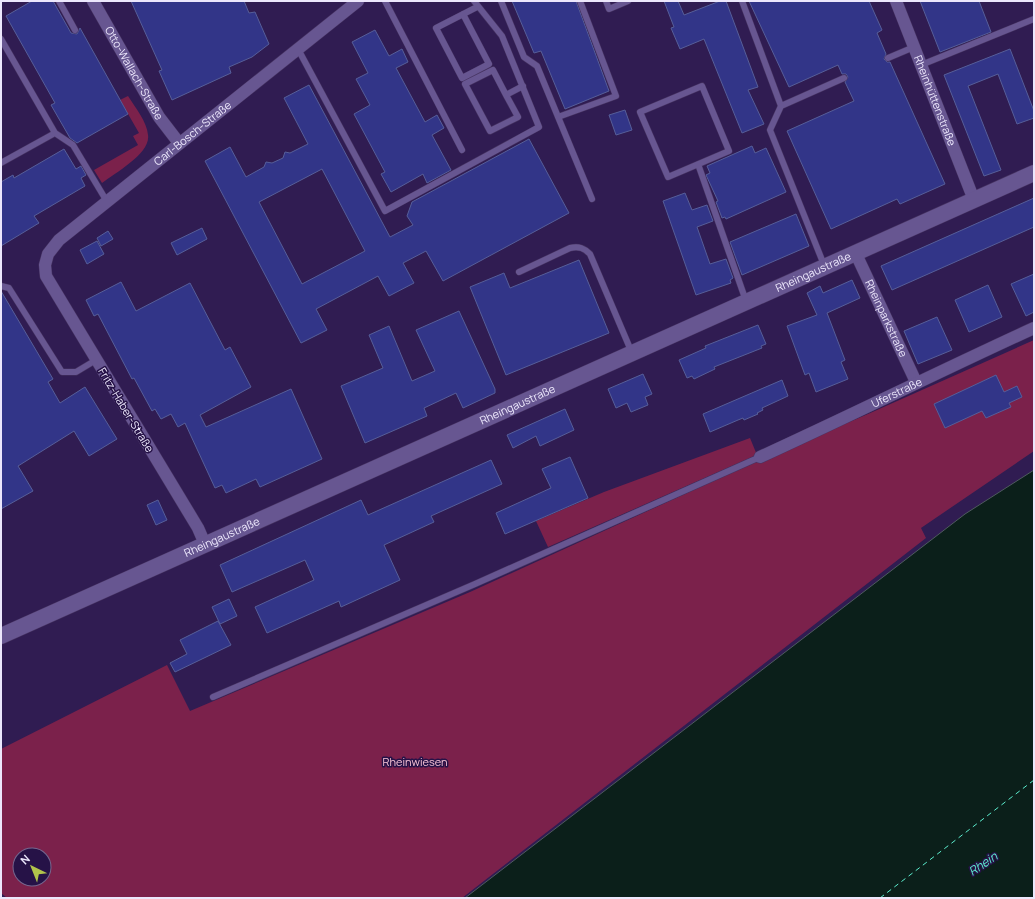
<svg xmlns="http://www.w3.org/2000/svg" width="1035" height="899" viewBox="0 0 1035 899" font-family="Manrope,sans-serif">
<rect width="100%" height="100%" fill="#301c52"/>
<path fill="#7b214b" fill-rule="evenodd" d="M 128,96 C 135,107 147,122 148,135 C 151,153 115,173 102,183 L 94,170 L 138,145 L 133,136 L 139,133 L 120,100 Z
M 1034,340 L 1034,451 L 921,528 L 926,538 L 462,898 L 7,898 L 1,893 L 1,749 L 167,665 L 190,711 L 470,592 L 757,461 L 868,414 ZM 20,855 L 44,855 L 44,879 L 20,879 Z
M 750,438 L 757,455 L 548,547 L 536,521 L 604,492 Z"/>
<path fill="#0b1f1a" stroke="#4e5b5e" d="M 1034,470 L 1034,898 L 465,898 L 965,514 Z"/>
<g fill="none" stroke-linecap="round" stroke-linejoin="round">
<path stroke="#5ceecf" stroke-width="1" stroke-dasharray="5 4" stroke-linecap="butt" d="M 880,898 L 1034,780"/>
</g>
<path fill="#323588" stroke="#565e99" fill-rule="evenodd" d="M 32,1 L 53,1 L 71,33 L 77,34 L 80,28 L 128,114 L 77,143 L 70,138 L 51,105 L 55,103 L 6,16 Z
M 131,1 L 244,1 L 249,13 L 255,12 L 269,44 L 252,57 L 229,67 L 231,73 L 172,100 L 159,71 L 162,70 Z
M 512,1 L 576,1 L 609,91 L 565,109 L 541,51 L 534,53 Z
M 664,1 L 678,1 L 684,15 L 720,1 L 726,1 L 758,87 L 748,90 L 764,124 L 742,133 L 704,39 L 680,49 L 671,28 L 674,27 Z
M 749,1 L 869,1 L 882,30 L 877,33 L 886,54 L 884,59 L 887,62 L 890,62 L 945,184 L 900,204 L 897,199 L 831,229 L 787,131 L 854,101 L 845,82 L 848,77 L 846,74 L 842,74 L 838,65 L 789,87 Z
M 920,1 L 979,1 L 991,32 L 940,52 Z
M 375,30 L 389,56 L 402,49 L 408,62 L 396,68 L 425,122 L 437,115 L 444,128 L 432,135 L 451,170 L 427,183 L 423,174 L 391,192 L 381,174 L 385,172 L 354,114 L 370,105 L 356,79 L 368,73 L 352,42 Z
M 1010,49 L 1034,111 L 1034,118 L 1017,124 L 998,74 L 968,86 L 1001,170 L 984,176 L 944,75 Z
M 309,85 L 390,237 L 413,225 L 407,216 L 412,202 L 529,139 L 569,213 L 443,281 L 426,251 L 403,263 L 414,283 L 389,296 L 378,276 L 316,309 L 327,330 L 301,343 L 205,161 L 230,147 L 246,177 L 264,167 L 266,162 L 272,163 L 283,158 L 285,152 L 290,153 L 308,144 L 284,98 ZM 322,169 L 365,251 L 302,284 L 259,202 Z
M 625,110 L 632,130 L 616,135 L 609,115 Z
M 752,146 L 755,153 L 766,148 L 786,192 L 726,219 L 725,217 L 722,218 L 716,202 L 718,201 L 706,175 L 710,173 L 707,166 Z
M 64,149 L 76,169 L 81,166 L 86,175 L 81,178 L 85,186 L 34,216 L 39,223 L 1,246 L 1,182 L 13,175 L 14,178 Z
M 685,193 L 692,210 L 707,205 L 713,221 L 697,227 L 710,264 L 726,259 L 733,278 L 730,280 L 731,283 L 696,295 L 663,201 Z
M 1034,198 L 1034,227 L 892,290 L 881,266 Z
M 796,214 L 809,246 L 742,275 L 730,242 Z
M 202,228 L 207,239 L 177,255 L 171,243 Z
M 108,231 L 113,239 L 101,246 L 97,238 Z
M 97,241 L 104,254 L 87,264 L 80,250 Z
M 579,260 L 609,333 L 506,375 L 470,287 L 504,273 L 510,288 Z
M 1034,274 L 1034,312 L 1026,316 L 1011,284 Z
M 852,280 L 860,298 L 827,313 L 845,360 L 841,362 L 848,379 L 816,392 L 809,373 L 805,375 L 787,326 L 817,315 L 807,293 L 820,286 L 823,293 Z
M 121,282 L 136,311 L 190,283 L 225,350 L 230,347 L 251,387 L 200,415 L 206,427 L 291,389 L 322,459 L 260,487 L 256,479 L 226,493 L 222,485 L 215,488 L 185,423 L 178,427 L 171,414 L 161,419 L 155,409 L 152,411 L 134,378 L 132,379 L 98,314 L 94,316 L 86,300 Z
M 988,285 L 1002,317 L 969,332 L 955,300 Z
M 1,291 L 53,379 L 48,382 L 60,403 L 85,387 L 117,439 L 89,456 L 74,431 L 18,466 L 33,491 L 1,509 Z
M 459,311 L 495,389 L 495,393 L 463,408 L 456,393 L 424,408 L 427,416 L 365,443 L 341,386 L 383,368 L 369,335 L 389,326 L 412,381 L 435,371 L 416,330 Z
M 937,317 L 952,350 L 918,364 L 904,331 Z
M 758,325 L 766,344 L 761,346 L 762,348 L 714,367 L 715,369 L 694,379 L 692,376 L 687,378 L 679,360 L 706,348 L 705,346 Z
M 643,374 L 652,394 L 645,397 L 648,405 L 631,412 L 627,403 L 616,408 L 608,389 Z
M 996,375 L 1004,392 L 1017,386 L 1022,397 L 1009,403 L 1011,407 L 986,418 L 982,411 L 945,428 L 934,404 Z
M 782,380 L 788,396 L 762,408 L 763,410 L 757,413 L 758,414 L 744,420 L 743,418 L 738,420 L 710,432 L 703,414 Z
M 565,409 L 574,430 L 540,446 L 536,436 L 513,448 L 507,435 Z
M 570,457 L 588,498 L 505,534 L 496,513 L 551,488 L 542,469 Z
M 491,460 L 502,484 L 431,516 L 434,522 L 384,545 L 400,580 L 341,607 L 339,601 L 267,633 L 255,607 L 314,580 L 305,560 L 232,592 L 220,565 L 361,500 L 368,515 Z
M 158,500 L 167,520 L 156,525 L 147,505 Z
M 229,599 L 237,616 L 220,624 L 212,607 Z
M 218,621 L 231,645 L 175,672 L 170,663 L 187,654 L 180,640 Z"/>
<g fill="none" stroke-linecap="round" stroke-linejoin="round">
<defs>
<path id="service" d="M 59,1 L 75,30
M 385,1 L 462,150
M 501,1 L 524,57 L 537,66 L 592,199
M 606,1 L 609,9 L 628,1
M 742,1 L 781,106
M 463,14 L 489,64 L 462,78 L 436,28 L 477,7
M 1,39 L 55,133 L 1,163
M 298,49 L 385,211 L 539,127 L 502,36 L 474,1
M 888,58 L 914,47
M 921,65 L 1034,19
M 702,86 L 729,151 L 668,177 L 640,112 Z
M 506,95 L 518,117 L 490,131 L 465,84 L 493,70 L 506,95 L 523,86
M 558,117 L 616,96 L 580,1
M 55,133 L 73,145 L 106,200
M 698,164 L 746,301
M 824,265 L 770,130 L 781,106 L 844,78
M 519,272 L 570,248 C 579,246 584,248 590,254 L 632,353
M 1,286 L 9,288 L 62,372 L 76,372 L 96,360
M 213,697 L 475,584 L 760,457"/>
<g id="minor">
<path id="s1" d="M 93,1 L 159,117 L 179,143"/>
<path id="s2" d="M 896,1 L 974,200"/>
<path id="s3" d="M 856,254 L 916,382"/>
<path id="s4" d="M 760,457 C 852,415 942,370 1034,328"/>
<path id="s5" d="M 205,544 L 198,528 L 46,276 L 45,265 L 48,254 L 59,240 L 358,1"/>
</g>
<g id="tertiary">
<path id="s6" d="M 1,636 L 1034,173"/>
</g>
</defs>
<use href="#service" stroke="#473462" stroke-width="7"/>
<use href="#minor" stroke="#473462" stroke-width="13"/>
<use href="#tertiary" stroke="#473462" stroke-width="17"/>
<use href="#service" stroke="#675691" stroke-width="6"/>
<use href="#minor" stroke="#675691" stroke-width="12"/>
<use href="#tertiary" stroke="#675691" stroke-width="16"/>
</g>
<g text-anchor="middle" stroke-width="3" stroke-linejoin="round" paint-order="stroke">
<g font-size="11" fill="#ece7fc" stroke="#261247">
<text dy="4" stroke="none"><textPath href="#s1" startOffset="83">Otto-Wallach-Straße</textPath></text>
<text dy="4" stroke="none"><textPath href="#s2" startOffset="107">Rheinhüttenstraße</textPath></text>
<text dy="4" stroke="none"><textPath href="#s5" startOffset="523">Carl-Bosch-Straße</textPath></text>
<text dy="4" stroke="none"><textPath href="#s6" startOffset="890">Rheingaustraße</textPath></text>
<text dy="4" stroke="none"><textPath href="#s3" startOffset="71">Rheinparkstraße</textPath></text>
<text dy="4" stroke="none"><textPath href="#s4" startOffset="151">Uferstraße</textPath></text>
<text dy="4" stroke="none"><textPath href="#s6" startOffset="566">Rheingaustraße</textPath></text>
<text transform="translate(126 410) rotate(59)" y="4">Fritz-Haber-Straße</text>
<text dy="4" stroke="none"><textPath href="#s6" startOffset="242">Rheingaustraße</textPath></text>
</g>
<g font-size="11" fill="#fbc5d7" stroke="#261247">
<text x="415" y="766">Rheinwiesen</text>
</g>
<g font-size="12" font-style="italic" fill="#5ceecf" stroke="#261247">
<text transform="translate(983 864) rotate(-34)" y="4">Rhein</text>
</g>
</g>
<rect width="1035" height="899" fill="none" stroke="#ece7fc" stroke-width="4"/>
<g transform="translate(32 867) rotate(317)"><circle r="19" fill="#261247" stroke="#75678f"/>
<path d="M0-3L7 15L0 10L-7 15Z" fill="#b2c34b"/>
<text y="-6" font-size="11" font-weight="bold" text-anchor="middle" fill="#ece7fc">N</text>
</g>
</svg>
